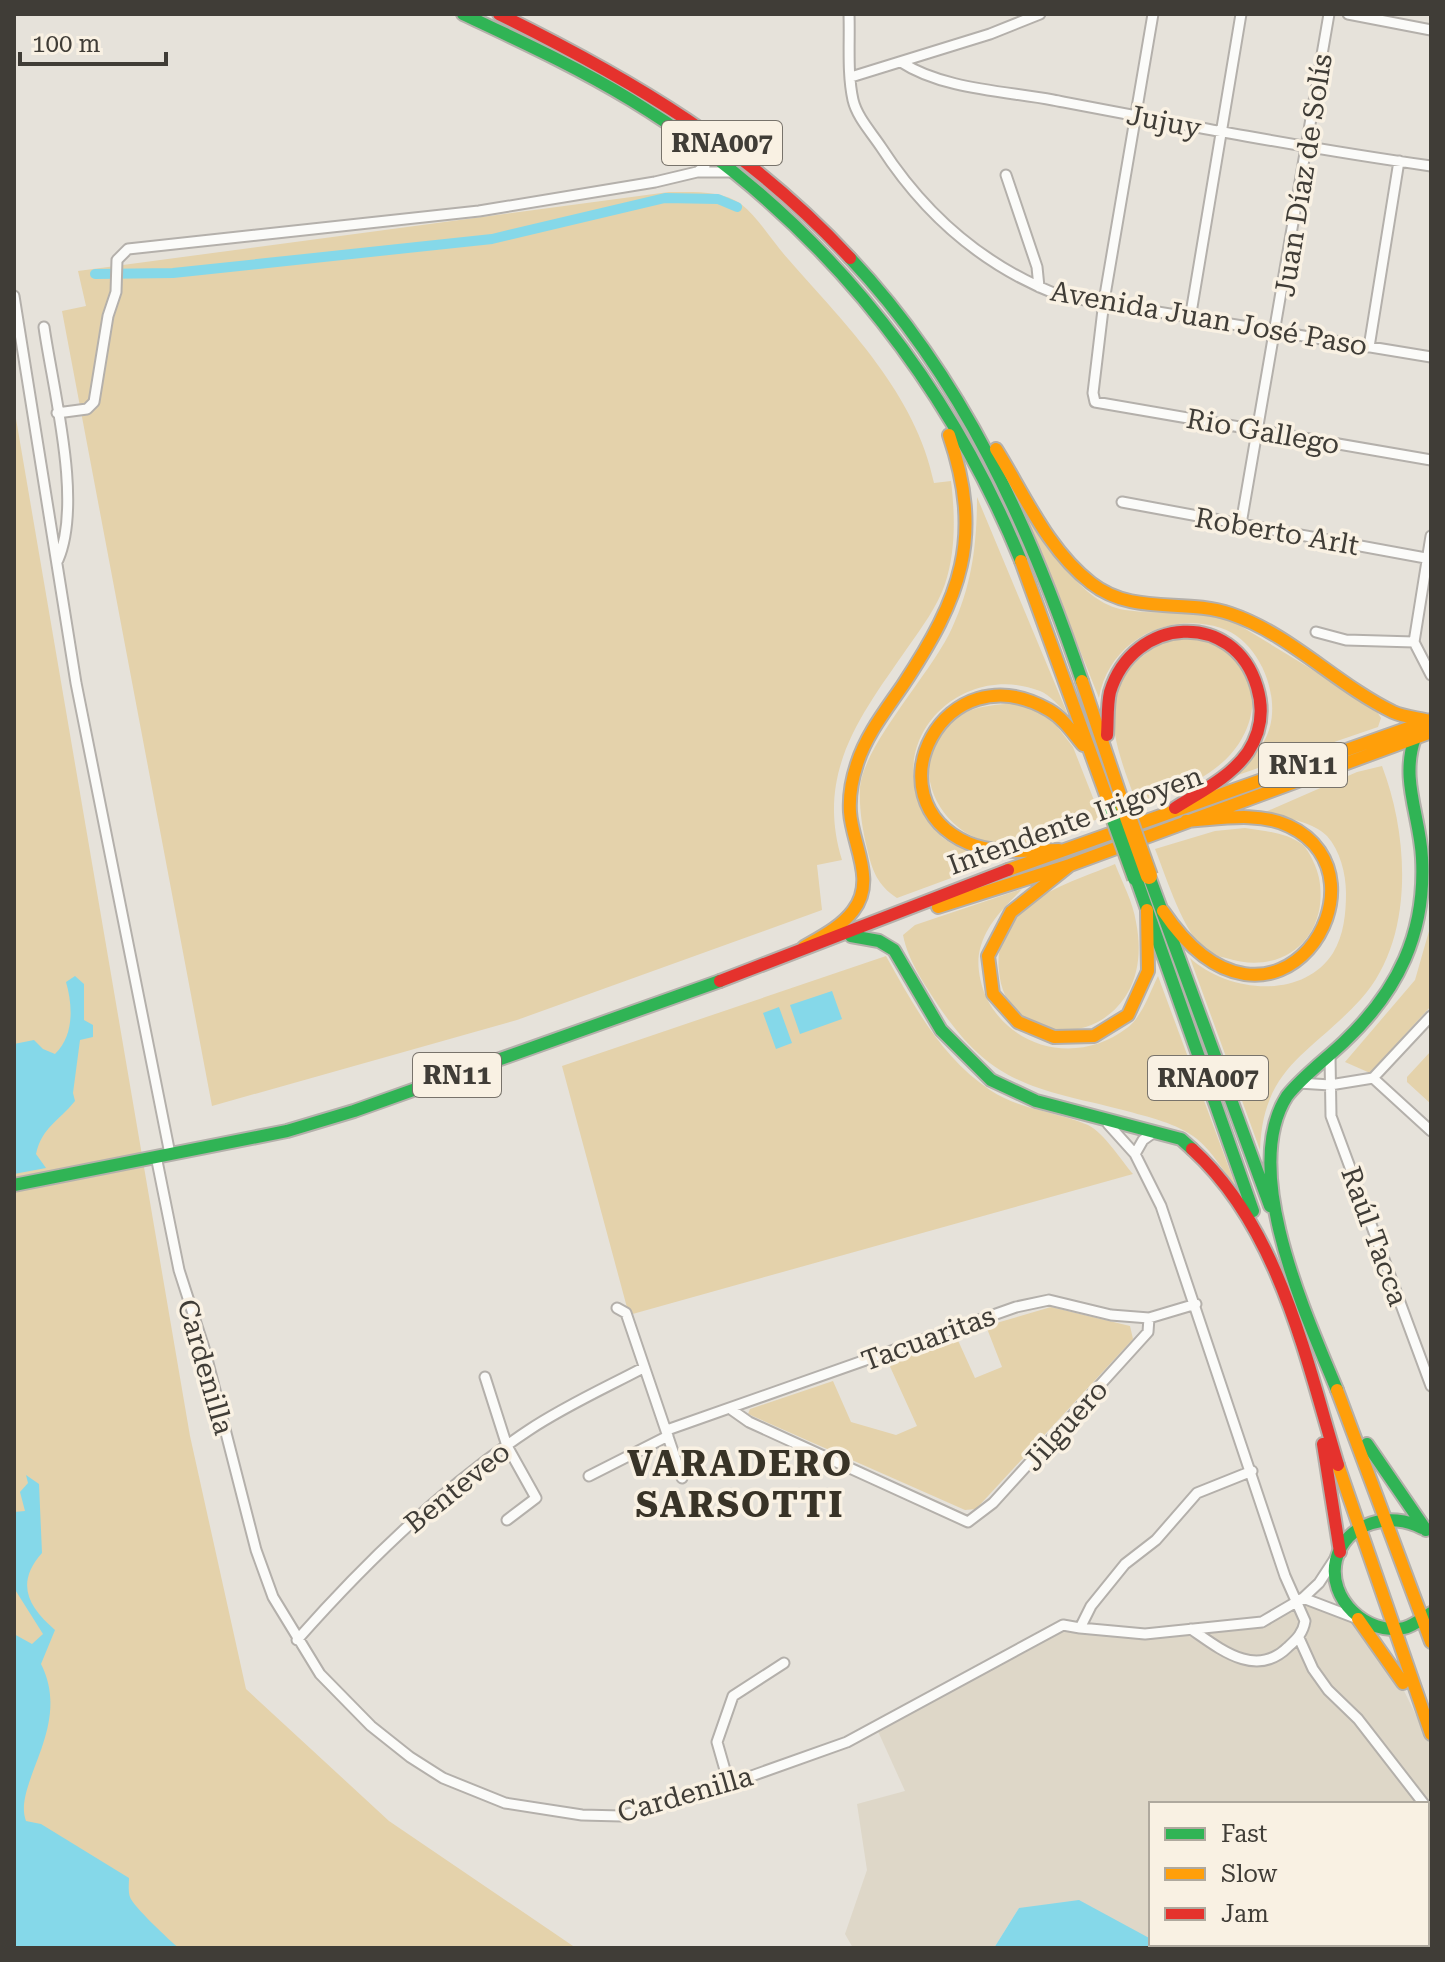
<svg xmlns="http://www.w3.org/2000/svg" width="1445" height="1962" viewBox="0 0 1445 1962" font-family="'Roboto Serif',serif">
<rect width="100%" height="100%" fill="#e6e2da"/>
<path fill="#ded7c8" d="M 1297,1602 L 1358,1619 L 1387,1656 L 1431,1746 L 1431,1829 L 1427,1842 L 1427,1804 L 1151,1804 L 1151,1939 L 1019,1908 L 994,1948 L 853,1948 L 845,1934 L 867,1870 L 857,1804 L 905,1791 L 876,1727 L 1063,1625 L 1109,1633 L 1262,1622 Z
M 1165,1944 L 1395,1944 L 1393,1948 L 1175,1948 Z"/>
<path fill="#e4d2ab" d="M 669,192 C 692,192 722,190 741,204 C 759,218 773,243 789,260 C 847,326 916,394 934,483 L 951,481 C 955,514 956,551 945,584 C 937,607 922,627 908,647 C 861,715 815,772 842,860 L 817,865 L 822,910 L 517,1020 L 212,1106 L 62,311 L 86,306 L 78,271 Z
M 14,407 L 190,1436 L 246,1689 L 389,1821 L 576,1948 L 14,1948 Z
M 977,497 L 1068,715 C 1060,707 1050,695 1040,691 C 964,661 884,736 924,812 C 929,822 937,834 946,840 C 965,853 990,853 1011,856 L 897,898 C 877,885 872,870 867,848 C 862,828 859,807 860,787 C 864,744 933,671 952,628 C 972,585 977,544 977,497 Z
M 1020,500 C 1046,537 1076,602 1125,610 C 1161,615 1194,610 1229,619 L 1374,707 L 1381,718 L 1378,727 L 1232,777 C 1246,763 1263,749 1269,730 C 1281,693 1258,640 1221,628 C 1166,611 1109,642 1099,698 Z
M 1173,638 C 1190,639 1212,638 1226,649 C 1266,678 1257,731 1224,761 C 1199,784 1168,793 1137,804 C 1110,733 1089,677 1173,638 Z
M 1018,703 L 1049,716 L 1073,747 L 1101,818 C 1072,828 1033,847 1001,844 C 934,839 900,752 959,716 C 977,705 996,705 1018,703 Z
M 1382,766 C 1409,836 1415,940 1361,999 C 1310,1055 1263,1066 1260,1150 L 1190,958 C 1227,992 1302,1001 1333,953 C 1344,935 1346,913 1346,893 C 1346,874 1340,850 1327,836 C 1313,821 1282,817 1263,813 L 1357,772 Z
M 1245,828 C 1264,831 1286,832 1303,845 C 1310,852 1317,868 1319,878 C 1330,937 1283,977 1226,958 C 1221,957 1213,955 1208,952 C 1184,936 1166,876 1155,849 L 1215,831 Z
M 1115,864 C 1122,882 1133,902 1136,922 C 1161,1046 1007,1066 999,971 C 996,947 1005,927 1022,911 C 1046,888 1085,877 1115,864 Z
M 1022,889 C 1004,908 987,923 980,949 C 976,964 980,983 986,997 C 1012,1050 1079,1065 1127,1028 C 1142,1017 1150,992 1158,976 L 1236,1187 C 1224,1172 1212,1151 1197,1139 C 1177,1123 1148,1117 1123,1110 C 1039,1089 995,1087 942,1011 C 927,988 908,962 903,935 L 915,925 Z
M 1431,924 L 1431,1006 L 1370,1073 L 1345,1062 L 1415,980 Z
M 886,956 C 914,1006 941,1057 990,1090 C 1020,1110 1055,1111 1088,1125 C 1104,1133 1121,1160 1133,1174 L 629,1315 L 562,1066 Z
M 1431,1051 L 1431,1104 L 1407,1082 L 1407,1077 Z
M 1051,1307 L 1130,1326 L 1133,1339 L 976,1509 L 965,1510 L 748,1414 L 750,1409 L 833,1381 L 851,1422 L 896,1435 L 917,1426 L 887,1360 L 956,1336 L 975,1378 L 1002,1367 L 986,1326 Z"/>
<path fill="#85d8e9" d="M 75,976 L 84,984 L 84,1020 L 93,1025 L 93,1037 L 80,1040 L 73,1093 L 75,1101 C 59,1121 42,1127 36,1154 L 46,1168 L 14,1174 L 14,1044 L 34,1040 L 43,1049 L 55,1054 C 74,1036 73,1006 66,982 Z
M 832,991 L 842,1019 L 800,1034 L 790,1005 Z
M 779,1007 L 792,1043 L 776,1049 L 763,1013 Z
M 26,1475 L 39,1484 L 42,1553 C 15,1583 28,1607 55,1630 L 41,1664 C 73,1727 12,1784 26,1821 L 41,1824 L 129,1878 C 129,1883 128,1892 130,1897 C 132,1905 171,1942 179,1948 L 14,1948 L 14,1634 L 32,1644 L 43,1634 L 14,1588 L 14,1512 L 25,1511 L 20,1492 L 28,1483 Z
M 1079,1900 L 1151,1939 L 1151,1944 L 1175,1948 L 994,1948 L 1019,1908 Z"/>
<g fill="none" stroke-linecap="round" stroke-linejoin="round">
<path stroke="#85d8e9" stroke-width="10" d="M 95,274 L 173,273 L 492,239 L 665,198 L 718,199 L 737,207"/>
<defs>
<path id="street" d="M 849,14 C 850,42 847,73 853,100 C 857,117 871,132 881,147 C 925,215 985,267 1061,296 L 1431,357
M 1153,14 L 1104,301 L 1093,393 L 1095,402 L 1431,460
M 1348,14 L 1431,30
M 901,62 C 942,89 1004,91 1053,100 C 1179,124 1304,148 1431,166
M 851,77 L 990,34 L 1040,14
M 705,152 L 705,166 L 697,172 L 731,172
M 1006,175 L 1037,267 L 1039,287
M 14,296 L 76,683 L 170,1154
M 1190,319 L 1241,14
M 44,327 C 53,390 83,502 58,560
M 1369,347 L 1399,161
M 57,413 L 87,409 L 94,402 L 108,316 L 116,292 L 117,260 L 128,249 L 479,211 L 655,182 L 697,172
M 1122,502 L 1431,559
M 1241,524 L 1329,14
M 1316,632 L 1346,640 L 1414,642 L 1431,536
M 1414,642 L 1431,675
M 1330,1056 L 1331,1116 L 1431,1386
M 1373,1078 L 1431,1016
M 1373,1078 L 1431,1131
M 1299,1083 L 1330,1085 L 1373,1078
M 1108,1124 L 1135,1154 L 1161,1206 L 1285,1576 L 1305,1621 C 1303,1633 1297,1639 1288,1647 C 1256,1679 1220,1649 1191,1629
M 1135,1154 L 1143,1140 L 1153,1133
M 156,1156 L 179,1270 L 205,1351 L 256,1550 L 273,1597 L 320,1674 L 371,1726 L 410,1757 L 443,1778 L 505,1803 L 582,1815 L 621,1816 L 729,1784 L 847,1742 L 1063,1625 L 1080,1628 L 1091,1606 L 1125,1564 L 1156,1540 L 1197,1493 L 1252,1471
M 617,1308 L 626,1313 L 682,1478
M 485,1377 L 507,1446 L 536,1498 L 507,1520
M 732,1410 L 749,1422 L 968,1522 L 993,1503 L 1148,1332 L 1149,1318
M 667,1430 L 1016,1307 L 1049,1300 L 1111,1315 L 1149,1318 L 1196,1304
M 589,1476 L 668,1436
M 1303,1598 L 1358,1619
M 1080,1628 L 1145,1634 L 1262,1622 L 1303,1598 L 1319,1583 L 1336,1557
M 1299,1638 L 1313,1669 L 1328,1690 L 1358,1719 L 1424,1804
M 297,1640 C 366,1562 443,1487 529,1430 C 565,1406 605,1388 643,1368
M 729,1784 L 717,1742 L 733,1696 L 784,1663
M 1315,1948 L 1318,1944"/>
<path id="fast" d="M 463,14 C 520,41 577,67 631,100 C 809,208 942,368 1021,561
M 850,258 C 963,378 1030,527 1082,681
M 1149,876 L 1270,1206
M 1136,878 L 1253,1211
M 851,936 L 879,941 L 894,950 L 941,1030 L 991,1080 L 1036,1101 L 1181,1139 L 1192,1149
M 14,1185 L 287,1131 L 354,1111 L 720,981
M 1337,1390 C 1307,1317 1239,1171 1287,1096 C 1303,1076 1325,1060 1344,1042 C 1398,991 1426,933 1422,858 C 1420,816 1400,779 1415,738
M 1367,1444 L 1426,1530
M 1422,1528 C 1391,1511 1346,1522 1336,1560 C 1327,1599 1367,1636 1404,1628 C 1413,1626 1423,1618 1431,1613"/>
<path id="slow" d="M 996,449 C 1024,494 1048,550 1091,583 C 1133,616 1184,598 1231,614 C 1290,634 1337,685 1393,712 C 1404,717 1418,718 1429,721
M 1021,561 L 1111,809
M 1082,681 L 1124,806
M 1059,850 C 1030,850 996,855 968,843 C 868,799 944,649 1049,710 C 1063,718 1073,733 1083,745
M 1070,865 L 1011,912 L 988,956 L 993,994 L 1018,1022 L 1054,1037 L 1094,1036 L 1128,1015 L 1148,971 L 1147,910
M 1008,870 L 1431,720
M 938,907 L 1070,865 L 1431,732
M 1163,911 C 1274,1075 1398,877 1289,826 C 1258,811 1219,819 1186,821
M 804,947 C 821,937 841,927 853,911 C 877,881 852,844 850,812 C 849,796 852,779 857,764 C 866,735 886,710 903,685 C 961,597 984,538 949,435
M 1337,1390 L 1431,1642
M 1338,1465 L 1431,1734
M 1358,1619 L 1403,1683"/>
<path id="jam" d="M 499,14 C 633,80 748,148 850,258
M 1107,735 C 1108,722 1107,705 1110,692 C 1133,616 1234,609 1257,687 C 1264,710 1261,732 1248,752 C 1231,777 1200,792 1175,808
M 720,981 L 1008,870
M 1192,1149 C 1279,1228 1305,1356 1338,1465
M 1323,1444 L 1340,1552"/>
</defs>
<use href="#street" stroke="#b4b0ab" stroke-width="13"/>
<use href="#fast" stroke="#b4b0ab" stroke-width="16"/>
<use href="#slow" stroke="#b4b0ab" stroke-width="16"/>
<use href="#jam" stroke="#b4b0ab" stroke-width="16"/>
<use href="#street" stroke="#fbfbf9" stroke-width="9"/>
<use href="#fast" stroke="#30b455" stroke-width="12"/>
<use href="#slow" stroke="#ff9f0a" stroke-width="12"/>
<use href="#jam" stroke="#e5322d" stroke-width="12"/>
<defs>
<path id="fast-bridge" d="M 1111,809 L 1136,878"/>
<path id="slow-bridge" d="M 1124,806 L 1149,876"/>
</defs>
<use href="#fast-bridge" stroke="#b5aea1" stroke-width="20" stroke-linecap="butt"/>
<use href="#slow-bridge" stroke="#b5aea1" stroke-width="20" stroke-linecap="butt"/>
<use href="#fast-bridge" stroke="#30b455" stroke-width="16"/>
<use href="#slow-bridge" stroke="#ff9f0a" stroke-width="16"/>
</g>
<g text-anchor="middle" stroke-width="7" stroke-linejoin="round" paint-order="stroke">
<g fill="#f9f1e3" stroke="#78736b" stroke-width="2">
<rect x="662" y="121" width="120" height="44" rx="6"/>
<rect x="1259" y="743" width="88" height="44" rx="6"/>
<rect x="413" y="1053" width="88" height="44" rx="6"/>
<rect x="1148" y="1056" width="120" height="44" rx="6"/>
</g>
<g font-size="26" font-weight="bold" fill="#403d37">
<text x="722" y="152">RNA007</text>
<text x="1303" y="774">RN11</text>
<text x="457" y="1084">RN11</text>
<text x="1208" y="1087">RNA007</text>
</g>
<g font-size="28" fill="#403d37" stroke="#f9f1e3">
<text transform="translate(1164 121) rotate(11)" y="10">Jujuy</text>
<text transform="translate(1303 175) rotate(-81)" y="10">Juan Díaz de Solís</text>
<text transform="translate(1209 318) rotate(10)" y="10">Avenida Juan José Paso</text>
<text transform="translate(1263 431) rotate(10)" y="10">Rio Gallego</text>
<text transform="translate(1277 531) rotate(10)" y="10">Roberto Arlt</text>
<text transform="translate(1075 820) rotate(-20)" y="10">Intendente Irigoyen</text>
<text transform="translate(1375 1236) rotate(70)" y="10">Raúl Tacca</text>
<text transform="translate(928 1338) rotate(-20)" y="10">Tacuaritas</text>
<text transform="translate(206 1367) rotate(74)" y="10">Cardenilla</text>
<text transform="translate(1065 1425) rotate(-48)" y="10">Jilguero</text>
<text transform="translate(457 1487) rotate(-39)" y="10">Benteveo</text>
<text transform="translate(685 1794) rotate(-16)" y="10">Cardenilla</text>
</g>
<g font-size="36" font-weight="bold" letter-spacing="2" fill="#383327" stroke="#f9f1e3">
<text x="740" y="1476">VARADERO<tspan x="740" dy="41">SARSOTTI</tspan></text>
</g>
</g>
<rect width="1445" height="1962" fill="none" stroke="#403d37" stroke-width="32"/>
<rect x="1149" y="1802" width="280" height="144" fill="#f9f1e3" stroke="#afa99e" stroke-width="2"/>
<rect x="1165" y="1828" width="40" height="12" fill="#30b455" stroke="#afa99e" stroke-width="2"/>
<text x="1221" y="1842" font-size="24" fill="#403d37">Fast</text>
<rect x="1165" y="1868" width="40" height="12" fill="#ff9f0a" stroke="#afa99e" stroke-width="2"/>
<text x="1221" y="1882" font-size="24" fill="#403d37">Slow</text>
<rect x="1165" y="1908" width="40" height="12" fill="#e5322d" stroke="#afa99e" stroke-width="2"/>
<text x="1221" y="1922" font-size="24" fill="#403d37">Jam</text>
<path d="M20 52v12h146v-12" fill="none" stroke="#403d37" stroke-width="4"/>
<text x="32" y="52" font-size="24" fill="#403d37" stroke="#f9f1e3" stroke-width="6" paint-order="stroke">100 m</text>
</svg>
